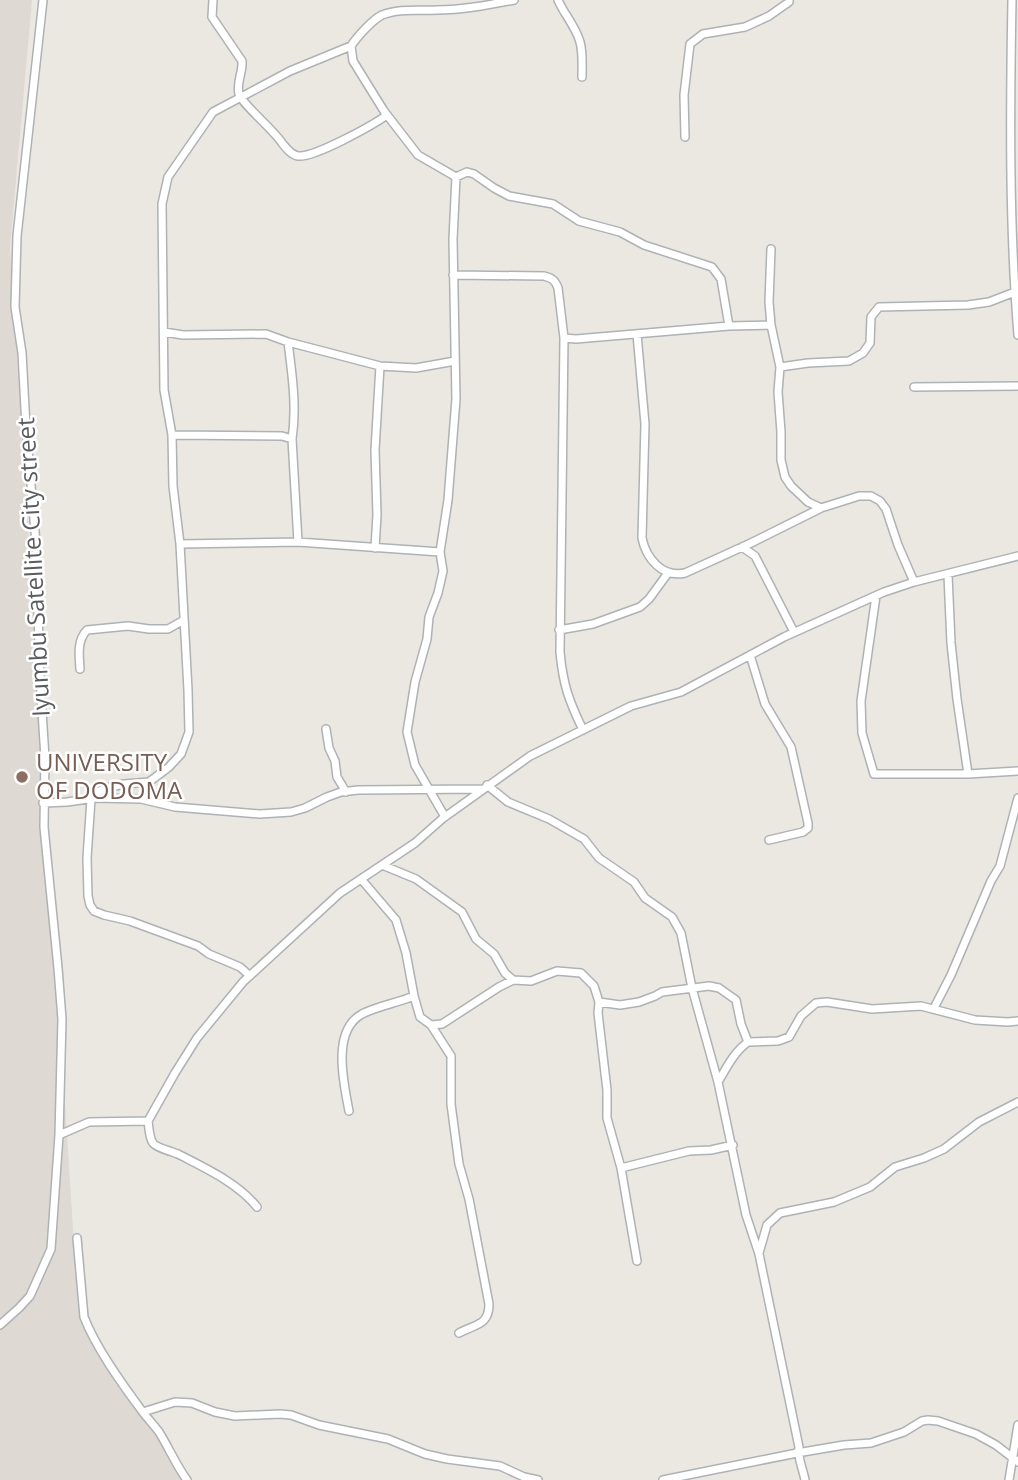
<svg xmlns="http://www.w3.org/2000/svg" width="1018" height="1480" viewBox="0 0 1018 1480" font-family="'Open Sans',sans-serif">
<rect width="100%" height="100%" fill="#ebe8e1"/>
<path fill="#ded9d2" d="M 0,0 L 32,0 L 10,247 L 78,1307 L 191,1480 L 0,1480 Z"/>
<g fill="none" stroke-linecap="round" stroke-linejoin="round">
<defs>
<path id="street" d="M 43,0 L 17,236 L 15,307 L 22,353 L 26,427 L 36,543 L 40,679 L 45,758 L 44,827 L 58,968 L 62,1019 L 59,1135
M 213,0 L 212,17 L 242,61 C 243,72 236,83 239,94 C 242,104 274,130 282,143 C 286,148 291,155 298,156 C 314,158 373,125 387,115
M 514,0 C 488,5 463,10 437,10 C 419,11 399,8 382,15 C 372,20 357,37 351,46 L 353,61 L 384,111 L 418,155 L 456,177 L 467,172 L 474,174 L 494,188 L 509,196 L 553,204 L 579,221 L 620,232 L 644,245 L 712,267 L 721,279 L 729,326 L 771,325 L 780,367 L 808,363 L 849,361 L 863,353 L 870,343 L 871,317 L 879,307 L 968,305 L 989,302 L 1015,292
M 558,0 C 564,14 576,27 580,42 C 583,52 582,66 582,77
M 1012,0 C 1010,112 1009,224 1018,335
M 685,137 L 684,95 L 690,44 L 703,34 L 745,27 L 769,16 L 789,2 L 789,0
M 771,249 L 769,302 L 771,325
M 453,275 L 544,276 C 552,278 555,280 558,288 L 564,338 L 560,652 C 563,685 569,701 583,730
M 164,332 L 183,335 L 266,334 L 288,342 L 380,366 L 416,368 L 455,361
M 637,334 L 645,424 L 642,538 C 646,558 662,578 685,573 L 751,543 L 821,508
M 564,338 L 576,339 L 729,326
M 288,342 C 292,374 297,407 292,439 L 298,542
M 780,367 L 778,392 L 781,432 L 781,460 L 785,477 L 791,486 L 808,502 L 821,508 L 859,496 L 871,496 L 880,501 L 886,509 L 898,545 L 914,582
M 914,387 L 1018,386
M 172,435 L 282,436 L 292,439
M 180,544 L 298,542 L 440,552
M 742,547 L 755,556 L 794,632
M 375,548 L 377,515 L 375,450 L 380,366
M 948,575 L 951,643 L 957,699 L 968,774
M 876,596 L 861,701 L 862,733 L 874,774 L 968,774 L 1018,771
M 559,630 L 593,624 L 640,607 L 649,599 L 668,573
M 750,655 L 765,704 L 791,747 L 808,823 L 808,828 L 803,832 L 769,840
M 80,669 C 79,655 77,640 87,630 L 128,626 L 149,629 L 168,629 L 184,620
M 326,729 L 329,748 L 335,761 L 337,777 L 346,792
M 487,785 L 508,802 L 549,819 L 584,839 L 599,858 L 634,882 L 645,898 L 672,917 L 681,933 L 692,988 L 718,1082 L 746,1215 L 759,1254 L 799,1447 C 797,1457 803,1469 805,1480
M 43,803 L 67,802 L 95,798 L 141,799 L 175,807 L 260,814 L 291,812 L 305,808 L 327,797 L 341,792 L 358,790 L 483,789
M 445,817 L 415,765 L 407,732 L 415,682 L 427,639 L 429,617 L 438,593 L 443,571 L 440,552 L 448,500 L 456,399 L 453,239 L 456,177
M 382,865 L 416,879 L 462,912 L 476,939 L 494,954 L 505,973 L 513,980 L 531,981 L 557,971 L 581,973 L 594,986 L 599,1002 L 620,1005 L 639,1002 L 655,996 L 662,992 L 709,986 L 719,988 L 736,1000 L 741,1024 L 748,1042 L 778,1041 L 789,1037 L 801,1016 L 816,1003 L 827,1002 L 872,1009 L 921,1006 L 975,1020 L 1008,1022 L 1018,1021
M 361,879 L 396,920 L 406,953 L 414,996 L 420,1017 L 431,1025 L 442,1024 L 499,987 L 513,980
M 250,976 L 240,967 L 209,954 L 198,946 L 130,921 L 104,915 L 94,911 L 90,905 L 88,896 L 87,858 L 91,799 L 96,793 L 106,788 L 124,784 L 149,782 L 169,767 L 181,754 L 189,732 L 188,690 L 180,544 L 173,486 L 172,435 L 164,390 L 162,204 L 168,177 L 213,112 L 290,71 L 351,46
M 599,1002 L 598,1013 L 607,1090 L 607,1118 L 621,1168 L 637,1261
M 934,1008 L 951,975 L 991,881 L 1000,866 L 1018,798
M 431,1025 L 451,1056 L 451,1104 L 459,1164 L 469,1199 L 489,1304 C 489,1326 475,1324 459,1333
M 718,1082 C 727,1067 734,1052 748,1042
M 349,1111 C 344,1084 331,1031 362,1014 C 378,1006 397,1003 414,996
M 148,1121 C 149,1127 149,1138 153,1143 C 155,1147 173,1152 178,1154 C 205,1168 238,1183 257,1207
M 621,1168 L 689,1151 L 711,1150 L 733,1145
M 77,1238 L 84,1317 C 96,1348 122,1384 142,1411 C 147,1418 154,1425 159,1432 C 169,1448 176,1465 187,1480
M 759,1253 L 767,1225 L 780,1213 L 834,1202 L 870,1187 L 895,1167 L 924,1158 L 944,1149 L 979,1122 L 1018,1102
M 0,1325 L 19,1308 L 30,1296 L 51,1249 L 59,1135 L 89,1122 L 148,1121 L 175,1073 L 197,1038 L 243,982 L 340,893 L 415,843 L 442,819 L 530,756 L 631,706 L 681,692 L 784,637 L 884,592 L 914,582 L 1018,556
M 143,1412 L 175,1402 L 192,1403 L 215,1412 L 235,1416 L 280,1414 L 291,1415 L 319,1425 L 388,1439 L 425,1454 L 447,1459 L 500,1466 L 524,1477 L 538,1480
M 663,1480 L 797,1453 L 844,1445 L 871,1443 L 904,1432 L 922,1421 L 928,1420 L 938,1421 L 976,1434 L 996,1445 L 1018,1462
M 1009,1480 L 1018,1425"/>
</defs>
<use href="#street" stroke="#aeb2b5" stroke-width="10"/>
<use href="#street" stroke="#fff" stroke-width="7"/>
</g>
<circle fill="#8d6e63" stroke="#fff" stroke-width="2.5" cx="22" cy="777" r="7"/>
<g text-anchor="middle" stroke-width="5" stroke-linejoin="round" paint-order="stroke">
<g font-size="24" fill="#595d60" stroke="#fff">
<text transform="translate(34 567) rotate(-93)" y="8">Iyumbu Satellite City street</text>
</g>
<g font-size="24" fill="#785e54" stroke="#fff" text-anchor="start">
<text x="36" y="771">UNIVERSITY<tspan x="36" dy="28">OF DODOMA</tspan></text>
</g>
</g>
</svg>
